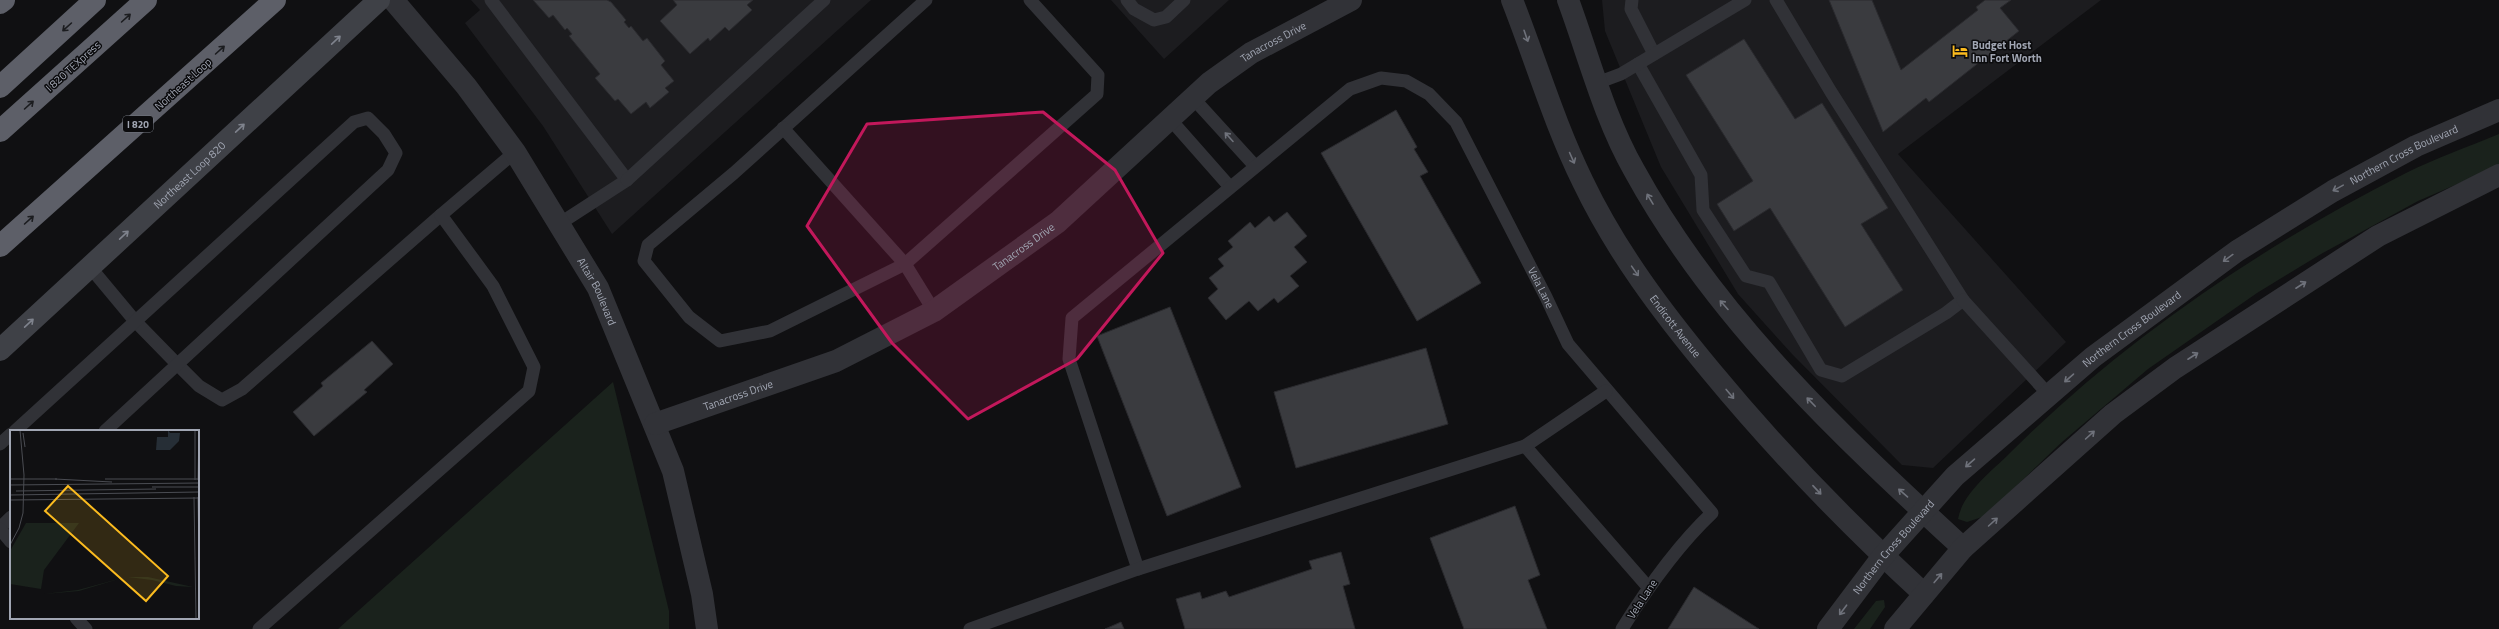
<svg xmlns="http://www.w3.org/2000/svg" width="2499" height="629" viewBox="0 0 2499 629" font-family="'Titillium Web',sans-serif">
<rect width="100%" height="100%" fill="#101012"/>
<path fill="#1c1c1f" d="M 471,0 L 871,0 L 612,234 L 543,126 L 465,23 L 480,10 Z
M 1111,0 L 1229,0 L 1164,59 Z
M 1602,0 L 2101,0 L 1898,154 L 2066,342 L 1933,468 L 1902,465 L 1792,354 L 1738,294 L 1661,167 L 1605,31 Z"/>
<path fill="#1a221c" d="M 2499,134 L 2499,166 L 2418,201 L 2321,254 L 2257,293 L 2148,369 L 2062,442 L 1985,516 L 1967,522 L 1958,519 C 1963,491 1995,469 2014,449 C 2127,337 2264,245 2406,173 C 2436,158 2468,147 2499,134 Z
M 613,382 L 669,611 L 669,629 L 338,629 Z
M 1884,600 L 1885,607 L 1870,629 L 1854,629 L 1876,601 Z"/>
<path fill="#3a3b3f" stroke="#2a2a2e" d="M 533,0 L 607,0 L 611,2 L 626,20 L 624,22 L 629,28 L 631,26 L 643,41 L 647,38 L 665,61 L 661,65 L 674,81 L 665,88 L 669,92 L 650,108 L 646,102 L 631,114 L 618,99 L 615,101 L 595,78 L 600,74 L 569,36 L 572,34 L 567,28 L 565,30 L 553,15 L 549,18 Z
M 753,0 L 747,5 L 752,10 L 729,31 L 725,27 L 710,41 L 708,38 L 690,54 L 660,21 L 677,5 L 673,0 Z
M 1829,0 L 1872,0 L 1901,70 L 1978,10 L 1976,7 L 1985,0 L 2011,0 L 2000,8 L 2019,31 L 1929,102 L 1926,98 L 1883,132 Z
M 1744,39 L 1795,119 L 1822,103 L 1888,208 L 1861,224 L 1903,290 L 1845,327 L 1770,208 L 1734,231 L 1717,204 L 1753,181 L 1686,75 Z
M 1396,110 L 1417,147 L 1414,149 L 1428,172 L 1420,176 L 1481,283 L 1417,321 L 1321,153 Z
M 1287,212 L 1307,236 L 1294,247 L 1307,262 L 1290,276 L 1299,286 L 1278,303 L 1274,298 L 1258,311 L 1249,301 L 1226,320 L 1208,298 L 1218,289 L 1209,278 L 1224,266 L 1218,259 L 1233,247 L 1228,241 L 1250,222 L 1255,228 L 1269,216 L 1274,222 Z
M 1170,307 L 1241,487 L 1167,516 L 1097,336 Z
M 372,341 L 393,364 L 364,390 L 367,392 L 314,436 L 293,412 L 323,386 L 321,383 Z
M 1426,348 L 1448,424 L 1296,468 L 1274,392 Z
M 1515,506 L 1540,575 L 1528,580 L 1547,629 L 1464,629 L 1430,538 Z
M 1341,552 L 1350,584 L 1343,586 L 1355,629 L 1185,629 L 1176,599 L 1200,592 L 1202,599 L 1226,591 L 1229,597 L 1312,569 L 1309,561 Z
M 1694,587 L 1759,629 L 1668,629 Z
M 1121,622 L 1124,629 L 1105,629 Z"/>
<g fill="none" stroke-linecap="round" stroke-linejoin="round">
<g stroke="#313237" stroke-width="13">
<path d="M 491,0 L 627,180 L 559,224"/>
<path d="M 926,0 L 734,173 L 648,245 L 644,261 L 689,317 L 720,341 L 770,331 L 905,264 L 1097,94 L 1098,75 L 1030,0"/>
<path d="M 1127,0 L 1134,9 L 1154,20 L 1166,17 L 1184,0"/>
<path d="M 1632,0 L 1631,9 L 1654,54"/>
<path d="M 1638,64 L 1701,175 L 1703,210 L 1746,276 L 1769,282 L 1821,370 L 1842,376 L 1946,313 L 1963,300 L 1831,92 L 1776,0"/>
<path d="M 1597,83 L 1621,74 L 1745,0"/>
<path d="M 1193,98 L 1255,166"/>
<path d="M 1170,119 L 1230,187"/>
<path d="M 783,128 L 905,264 L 934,311"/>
<path d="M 627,180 L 824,0"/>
<path d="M 90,267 L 135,321 L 177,364 L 199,386 L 222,400 L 242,389 L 441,215"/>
<path d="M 1963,300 L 2049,395"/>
<path d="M 15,431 L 354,122 L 368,118 L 384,134 L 396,153 L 388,170 L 105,431"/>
<path d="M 0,444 L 11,434"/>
<path d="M 1525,446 L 1648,587"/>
<path d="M 0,528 L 11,517"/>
<path d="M 0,529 L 11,542"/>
<path id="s1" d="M 1138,569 L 1069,359 L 1072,318 L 1350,89 L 1381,78 L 1406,81 L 1429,94 L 1456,122 L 1546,297 L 1568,344 L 1712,513 C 1676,547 1648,587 1622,629"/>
<path d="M 76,618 L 86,629"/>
<path d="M 259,629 L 529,391 L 534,367 L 493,286 L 441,215 L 515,152"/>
<path d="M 970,629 L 1138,569 L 1525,446 L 1606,391"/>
</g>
<g stroke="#313237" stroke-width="22">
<path id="s2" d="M 393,0 L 466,86 L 515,152 L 598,288 L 673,471 L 702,594 L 707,629"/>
<path id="s3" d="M 655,424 L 836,361 L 934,311 L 1058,222 L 1209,83 L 1251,53 L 1351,0"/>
</g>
<g stroke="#313237" stroke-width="22">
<path id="s4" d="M 1512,0 C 1536,61 1554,123 1583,182 C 1616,251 1662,312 1711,371 C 1777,451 1848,524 1924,594"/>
<path d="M 1568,0 C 1589,57 1604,117 1634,170 C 1715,318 1840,435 1963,548"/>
<path id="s5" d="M 1828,629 L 1883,556 L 1955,476 L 2093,357 L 2237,251 L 2333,191 L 2416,146 L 2499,110"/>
<path d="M 1895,629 L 1963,548 L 2113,414 L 2175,368 L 2378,236 L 2499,175"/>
</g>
<path stroke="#3f4147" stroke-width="22" id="s6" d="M 0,350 L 379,0"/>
<path stroke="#5d5f68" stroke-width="22" d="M 0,3 L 4,0
M 0,87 L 95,0
M 0,131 L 146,0
M 0,246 L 275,0"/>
</g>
<defs><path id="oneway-shaft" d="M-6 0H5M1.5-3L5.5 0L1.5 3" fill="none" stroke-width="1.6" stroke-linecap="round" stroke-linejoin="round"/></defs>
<g stroke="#1b1c1f">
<use href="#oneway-shaft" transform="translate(126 18) rotate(-42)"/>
<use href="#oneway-shaft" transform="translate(67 27) rotate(138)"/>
<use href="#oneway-shaft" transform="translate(220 50) rotate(-42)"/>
<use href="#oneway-shaft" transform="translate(29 105) rotate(-42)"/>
<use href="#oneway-shaft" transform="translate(29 220) rotate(-42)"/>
</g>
<g stroke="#6f727b">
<use href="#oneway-shaft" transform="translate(1526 36) rotate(71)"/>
<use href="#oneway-shaft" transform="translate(1229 137) rotate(-132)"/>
<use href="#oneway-shaft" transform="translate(1572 158) rotate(66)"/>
<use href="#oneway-shaft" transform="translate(2338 188) rotate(151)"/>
<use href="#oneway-shaft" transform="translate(1650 199) rotate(-121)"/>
<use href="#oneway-shaft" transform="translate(2228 258) rotate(144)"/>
<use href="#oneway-shaft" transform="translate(1635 271) rotate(55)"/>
<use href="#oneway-shaft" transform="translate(2301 285) rotate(-33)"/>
<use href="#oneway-shaft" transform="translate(1724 305) rotate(-132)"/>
<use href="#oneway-shaft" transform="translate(2193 356) rotate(-33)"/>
<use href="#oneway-shaft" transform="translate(2069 378) rotate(139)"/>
<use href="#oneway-shaft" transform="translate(1730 394) rotate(50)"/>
<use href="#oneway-shaft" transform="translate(1811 402) rotate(-134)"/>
<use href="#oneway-shaft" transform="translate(2090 435) rotate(-42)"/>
<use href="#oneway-shaft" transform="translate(1970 463) rotate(139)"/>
<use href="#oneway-shaft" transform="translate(1817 490) rotate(47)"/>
<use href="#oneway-shaft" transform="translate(1903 493) rotate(-139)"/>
<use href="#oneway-shaft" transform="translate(1993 522) rotate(-42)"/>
<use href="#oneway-shaft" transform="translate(1938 578) rotate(-50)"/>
<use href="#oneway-shaft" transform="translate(1843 610) rotate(127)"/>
</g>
<g stroke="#7f838d">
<use href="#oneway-shaft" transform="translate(336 40) rotate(-43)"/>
<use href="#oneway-shaft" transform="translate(240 128) rotate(-43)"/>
<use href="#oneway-shaft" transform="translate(124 235) rotate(-43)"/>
<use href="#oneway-shaft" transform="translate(29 323) rotate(-43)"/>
</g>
<path fill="#c2185b" fill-opacity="0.2" stroke="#c2185b" stroke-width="3" stroke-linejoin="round" d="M 1043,112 L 1115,170 L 1163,253 L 1077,359 L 968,419 L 892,343 L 807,226 L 867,124 Z"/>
<defs>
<symbol id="hotel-bare" viewBox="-9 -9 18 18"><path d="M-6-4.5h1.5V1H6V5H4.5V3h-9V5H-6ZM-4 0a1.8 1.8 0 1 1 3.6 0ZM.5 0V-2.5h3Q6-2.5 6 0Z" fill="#fbbb1f" stroke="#0b0b0d" stroke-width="2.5" paint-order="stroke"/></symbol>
</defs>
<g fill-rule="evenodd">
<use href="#hotel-bare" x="1949" y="40" width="22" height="22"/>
</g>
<g text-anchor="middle" stroke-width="3" stroke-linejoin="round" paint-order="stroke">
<rect fill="#0b0b0d" stroke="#747881" stroke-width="1" x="123" y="116" width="30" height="16" rx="3"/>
<g font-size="10" font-weight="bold" fill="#a1a6b3">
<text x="138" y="128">I 820</text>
</g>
<g font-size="11" fill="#a1a6b3" stroke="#0b0b0d">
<text dy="4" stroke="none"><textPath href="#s3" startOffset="736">Tanacross Drive</textPath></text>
<text transform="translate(73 66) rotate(-42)" y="4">I 820 TEXpress</text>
<text transform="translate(183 84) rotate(-42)" y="4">Northeast Loop</text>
<text dy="4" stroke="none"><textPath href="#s5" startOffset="753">Northern Cross Boulevard</textPath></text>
<text dy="4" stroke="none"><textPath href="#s6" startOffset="258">Northeast Loop 820</textPath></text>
<text dy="4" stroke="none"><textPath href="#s3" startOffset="412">Tanacross Drive</textPath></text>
<text dy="4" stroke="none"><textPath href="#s1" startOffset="932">Vela Lane</textPath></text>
<text dy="4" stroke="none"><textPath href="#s2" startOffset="357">Altair Boulevard</textPath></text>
<text dy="4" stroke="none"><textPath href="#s4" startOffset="367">Endicott Avenue</textPath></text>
<text dy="4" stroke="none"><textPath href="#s5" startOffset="429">Northern Cross Boulevard</textPath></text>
<text dy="4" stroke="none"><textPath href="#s3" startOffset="88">Tanacross Drive</textPath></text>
<text dy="4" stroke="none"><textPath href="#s5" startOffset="105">Northern Cross Boulevard</textPath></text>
<text transform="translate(1642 599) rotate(-57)" y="4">Vela Lane</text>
</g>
<g font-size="11" font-weight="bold" fill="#a1a6b3" stroke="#0b0b0d" text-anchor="start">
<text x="1972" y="49">Budget Host<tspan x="1972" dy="13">Inn Fort Worth</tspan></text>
</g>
</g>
<g transform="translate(10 430)">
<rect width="189" height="189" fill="#101012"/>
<path d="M 16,93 L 69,93 L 34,140 L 31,159 L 0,154 L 0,121 ZM 118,147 L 138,147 L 183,157 L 166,156 L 142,150 ZM 112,148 L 69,161 L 34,164 L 68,160 Z" fill="#1a221c"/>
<path d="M 158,0 L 160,3 L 170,3 L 169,11 L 160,20 L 146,20 L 147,7 L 158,7 Z" fill="#262e36"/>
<path fill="none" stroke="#4a4c52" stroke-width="1" d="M 13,3 L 15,17M 0,49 L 47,49M 45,49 L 102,52M 95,49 L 189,49M 185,50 L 185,0M 188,50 L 189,0M 0,55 L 189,53M 142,57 L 189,57M 6,61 L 146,59M 0,65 L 189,62M 184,67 L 186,189M 188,67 L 189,122M 0,70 L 189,68M 0,115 L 9,98 L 13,83 L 14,45 L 10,0"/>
<path fill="#fbbb1f" fill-opacity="0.15" stroke="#fbbb1f" stroke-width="2" d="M 58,56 L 158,146 L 136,171 L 35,81 Z"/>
<rect width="189" height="189" fill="none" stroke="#a1a6b3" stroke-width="2"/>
</g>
</svg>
